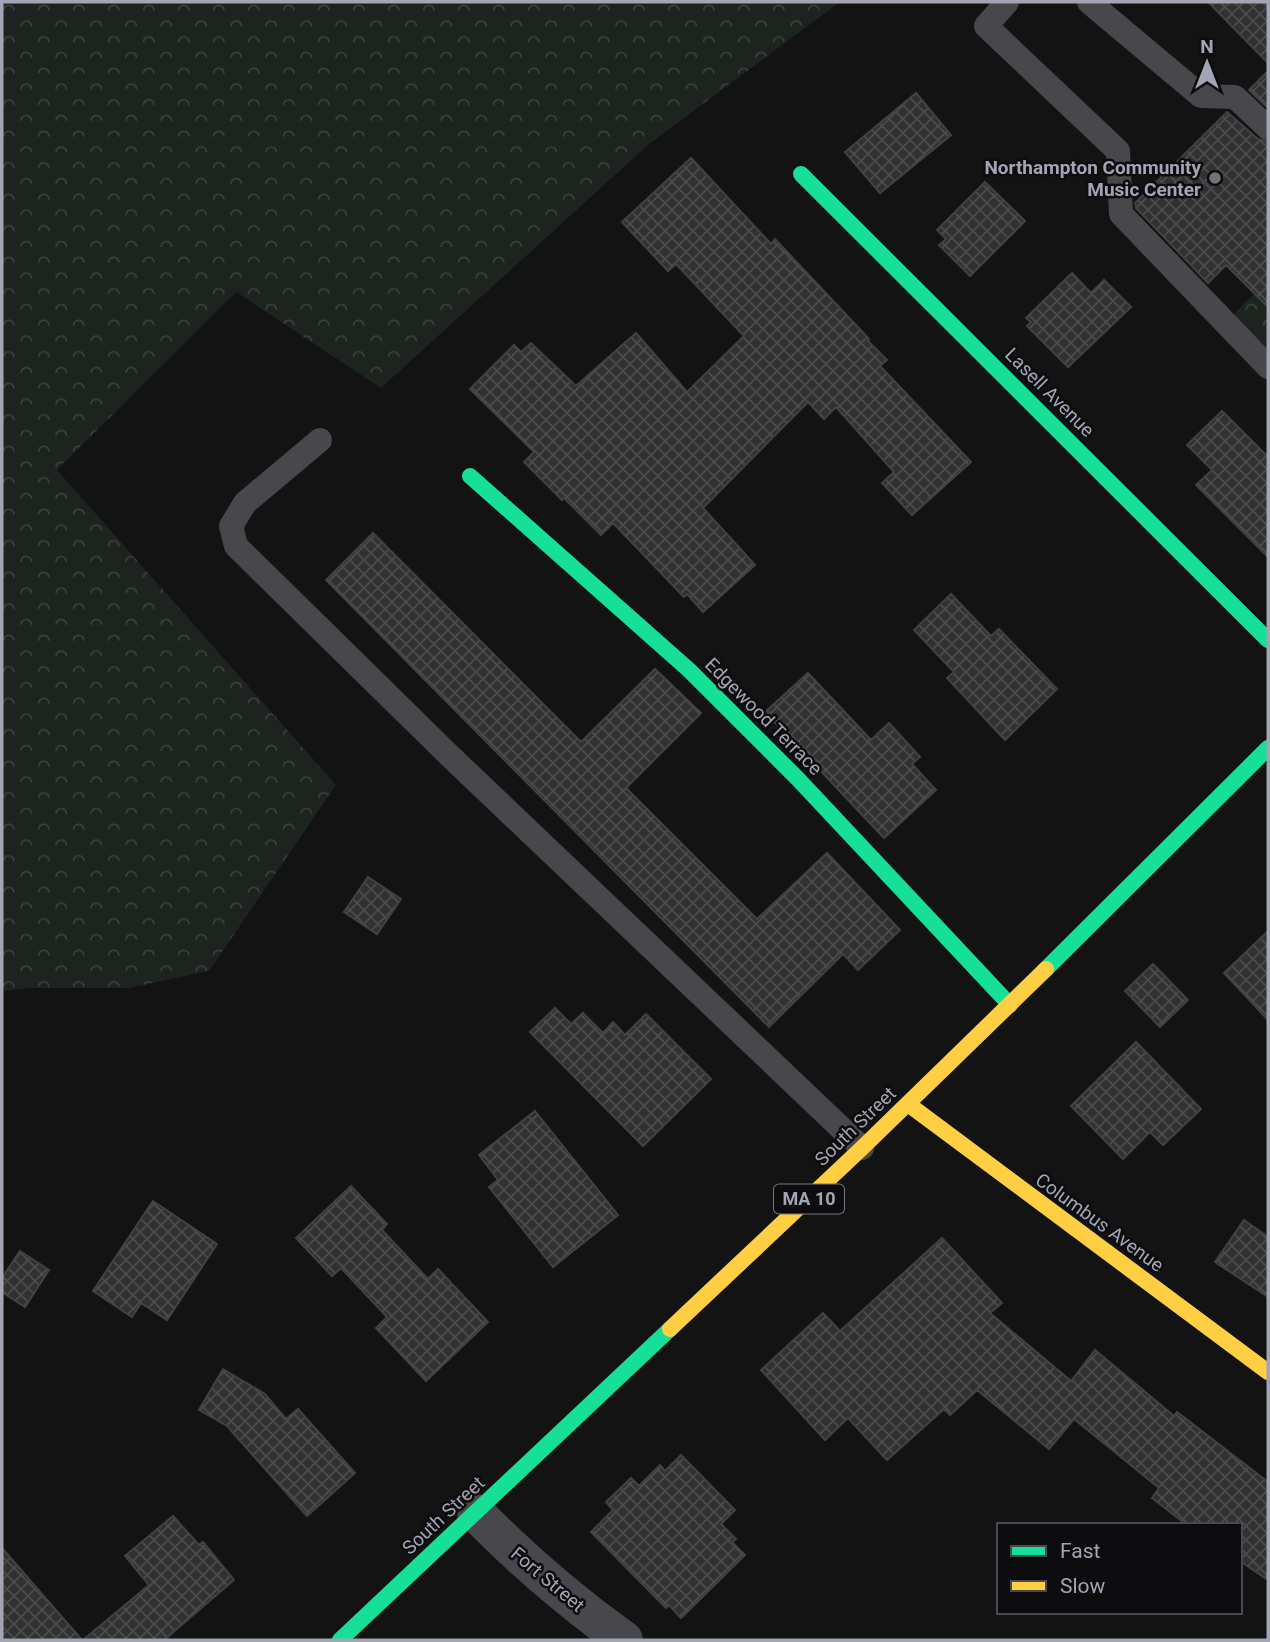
<svg xmlns="http://www.w3.org/2000/svg" width="1270" height="1642" viewBox="0 0 1270 1642" font-family="Roboto,sans-serif">
<defs>
<pattern id="forest-crowns" width="20" height="18" patternUnits="userSpaceOnUse" patternTransform="scale(1.75)"><rect width="20" height="18" fill="#1d231e"/><path d="M2 6a3 3 0 1 1 6 0M12 15a3 3 0 1 1 6 0" fill="none" stroke="#3b403c"/></pattern>
<pattern id="building-cross-hatch" width="8" height="8" patternUnits="userSpaceOnUse" patternTransform="scale(1.75)"><rect width="8" height="8" fill="#313132"/><path d="M0 0l8 8M0 8l8-8" fill="none" stroke="#4c4c4d"/></pattern>
</defs>
<rect width="100%" height="100%" fill="#131313"/>
<path fill="url(#forest-crowns)" d="M 2,2 L 840,2 L 649,144 L 381,388 L 236,292 L 57,470 L 336,785 L 209,971 L 129,988 L 30,988 L 2,991 Z
M 1268,279 L 1268,354 L 1230,318 Z"/>
<path fill="url(#building-cross-hatch)" stroke="#424246" stroke-width="2" d="M 1208,2 L 1268,2 L 1268,63 Z
M 1268,71 L 1268,108 L 1249,90 Z
M 916,93 L 951,135 L 880,193 L 845,152 Z
M 1227,112 L 1258,139 L 1268,142 L 1268,307 L 1226,265 L 1208,283 L 1136,208 L 1135,203 Z
M 691,158 L 771,244 L 775,239 L 869,339 L 868,341 L 887,360 L 880,366 L 971,462 L 912,515 L 882,483 L 894,472 L 836,407 L 824,419 L 808,402 L 703,508 L 755,565 L 703,612 L 687,594 L 684,597 L 613,523 L 601,535 L 564,498 L 562,500 L 524,462 L 534,452 L 470,389 L 514,345 L 521,352 L 531,343 L 576,386 L 636,333 L 687,392 L 744,336 L 676,264 L 668,271 L 622,222 Z
M 985,182 L 1025,221 L 970,276 L 939,245 L 946,239 L 937,230 Z
M 1072,273 L 1091,293 L 1104,280 L 1131,307 L 1068,367 L 1027,326 L 1031,322 L 1026,318 Z
M 1222,411 L 1268,457 L 1268,557 L 1196,485 L 1212,470 L 1187,445 Z
M 373,533 L 581,742 L 655,669 L 701,713 L 626,788 L 757,919 L 827,853 L 900,930 L 858,970 L 843,954 L 769,1027 L 326,580 Z
M 951,594 L 991,636 L 999,629 L 1057,689 L 1005,740 L 947,678 L 954,672 L 914,630 Z
M 808,673 L 871,740 L 889,723 L 920,757 L 912,764 L 936,790 L 884,838 L 765,712 Z
M 368,877 L 401,899 L 377,934 L 344,912 Z
M 1268,931 L 1268,1020 L 1224,973 Z
M 1153,964 L 1188,1000 L 1160,1027 L 1125,991 Z
M 555,1008 L 571,1024 L 583,1013 L 603,1033 L 613,1022 L 625,1035 L 646,1014 L 711,1079 L 643,1146 L 530,1032 Z
M 1136,1042 L 1201,1109 L 1163,1145 L 1150,1132 L 1123,1159 L 1071,1106 Z
M 535,1111 L 618,1215 L 553,1267 L 489,1187 L 498,1180 L 479,1155 Z
M 351,1186 L 387,1224 L 382,1230 L 428,1279 L 438,1269 L 488,1322 L 426,1381 L 376,1328 L 387,1317 L 341,1268 L 332,1276 L 296,1238 Z
M 153,1201 L 217,1244 L 167,1320 L 141,1303 L 132,1317 L 93,1291 Z
M 1244,1220 L 1268,1237 L 1268,1297 L 1215,1262 Z
M 942,1238 L 1002,1303 L 990,1313 L 1071,1381 L 1095,1350 L 1174,1416 L 1177,1412 L 1268,1482 L 1268,1580 L 1240,1561 L 1240,1525 L 1187,1525 L 1152,1498 L 1159,1488 L 1074,1419 L 1049,1449 L 977,1390 L 950,1415 L 944,1409 L 887,1460 L 848,1418 L 825,1440 L 761,1370 L 823,1313 L 840,1331 Z
M 20,1251 L 49,1270 L 25,1307 L 2,1292 L 2,1278 Z
M 223,1369 L 265,1394 L 286,1419 L 298,1409 L 355,1473 L 307,1516 L 227,1426 L 199,1410 Z
M 681,1455 L 735,1510 L 721,1524 L 736,1539 L 732,1542 L 745,1555 L 681,1618 L 669,1605 L 666,1608 L 591,1532 L 613,1510 L 606,1502 L 631,1478 L 639,1486 L 660,1465 L 665,1471 Z
M 173,1516 L 199,1545 L 203,1542 L 234,1580 L 164,1640 L 83,1640 L 149,1585 L 125,1556 Z
M 2,1548 L 82,1640 L 2,1640 Z"/>
<g fill="none" stroke-linecap="round" stroke-linejoin="round">
<path stroke="#47474c" stroke-width="24" d="M 1007,2 L 986,26 L 1118,151 L 1121,214 L 1268,367
M 1089,2 L 1201,96 L 1235,97 L 1268,128
M 320,440 L 245,503 L 231,526 L 236,546 L 451,757 L 862,1148"/>
<path stroke="#47474c" stroke-width="38" d="M 476,1513 C 522,1560 571,1602 624,1640"/>
<path stroke="#16e098" stroke-width="16" d="M 801,174 L 1268,640
M 470,476 L 689,670 L 798,779 L 1010,1005
M 1046,969 L 1268,748
M 340,1640 L 670,1329"/>
<path stroke="#ffcf43" stroke-width="16" d="M 908,1104 L 1268,1372
M 670,1329 L 862,1148 L 1046,969"/>
</g>
<circle fill="#71727c" stroke="#0d0d0f" stroke-width="2.5" cx="1215" cy="178" r="7"/>
<g text-anchor="middle" stroke-width="5" stroke-linejoin="round" paint-order="stroke">
<rect fill="#0d0d0f" stroke="#767782" stroke-width="2" x="774" y="1184.5" width="70" height="29" rx="5"/>
<g font-size="18" font-weight="bold" fill="#a3a5b4">
<text x="809" y="1205">MA 10</text>
</g>
<g font-size="19" font-weight="bold" fill="#a3a5b4" stroke="#0d0d0f" text-anchor="end">
<text x="1201" y="174">Northampton Community<tspan x="1201" dy="22">Music Center</tspan></text>
</g>
<g font-size="19" fill="#a3a5b4" stroke="#0d0d0f">
<text transform="translate(1050 392) rotate(45)" y="7">Lasell Avenue</text>
<text transform="translate(764 716) rotate(45)" y="7">Edgewood Terrace</text>
<text transform="translate(855 1126) rotate(-44)" y="7">South Street</text>
<text transform="translate(1100 1222) rotate(36)" y="7">Columbus Avenue</text>
<text transform="translate(443 1515) rotate(-43)" y="7">South Street</text>
<text transform="translate(548 1579) rotate(40)" y="7">Fort Street</text>
</g>
</g>
<rect width="1270" height="1642" fill="none" stroke="#a3a5b4" stroke-width="7"/>
<rect x="997" y="1523" width="245" height="91" fill="#0d0d0f" stroke="#494a51" stroke-width="2"/>
<rect x="1011" y="1546" width="35" height="10" fill="#16e098" stroke="#494a51" stroke-width="2"/>
<text x="1060" y="1558" font-size="21" fill="#a3a5b4">Fast</text>
<rect x="1011" y="1581" width="35" height="10" fill="#ffcf43" stroke="#494a51" stroke-width="2"/>
<text x="1060" y="1593" font-size="21" fill="#a3a5b4">Slow</text>
<g transform="translate(1207 63)" stroke="#0d0d0f" stroke-width="5" paint-order="stroke">
<path d="M0-5L12 26L0 18L-12 26Z" fill="#a3a5b4"/>
<text y="-10" font-size="19" font-weight="bold" text-anchor="middle" fill="#a3a5b4">N</text>
</g>
</svg>
